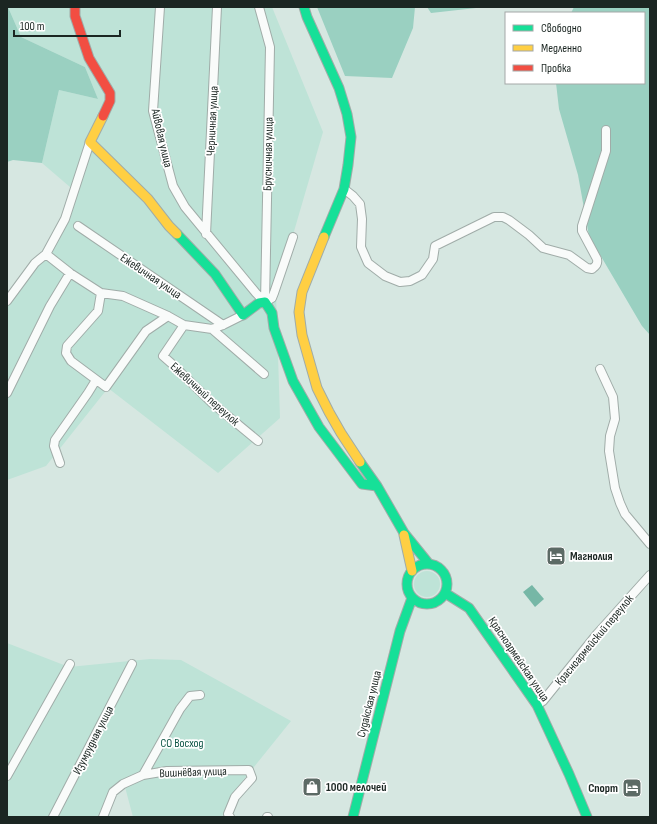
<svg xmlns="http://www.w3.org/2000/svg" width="657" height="824" viewBox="0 0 657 824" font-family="'Sofia Sans Condensed',sans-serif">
<rect width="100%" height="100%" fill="#d6e7e1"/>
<path fill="#bee3d7" d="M 8,7 L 272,7 L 323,132 L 276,293 L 280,418 L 218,473 L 108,388 L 46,466 L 7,480 L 7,306 L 51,250 L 77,193 L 42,163 L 59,90 L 98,99 L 85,67 L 21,37 Z
M414 584a13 13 0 1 1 26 0a13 13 0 1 1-26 0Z
M 7,643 L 69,667 L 150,659 L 181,660 L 291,721 L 233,793 L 225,815 L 217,817 L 133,817 L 125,787 L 114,793 L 109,817 L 7,817 Z"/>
<path fill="#9ad0c1" d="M 7,7 L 8,7 L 21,37 L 85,67 L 98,99 L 59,90 L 42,163 L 13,160 L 7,162 Z
M 317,7 L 415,7 L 413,28 L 392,78 L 345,76 Z
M 427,7 L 480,7 L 476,8 L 431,13 Z
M 574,7 L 650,7 L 650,335 L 642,326 L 589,236 L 578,175 L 559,109 L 556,83 L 644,83 L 644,13 L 571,13 Z"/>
<path fill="#76b7a6" d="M 532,585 L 544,599 L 535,607 L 523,592 Z"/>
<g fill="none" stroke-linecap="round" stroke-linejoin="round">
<defs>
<path id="street" d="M 160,7 L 153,111 L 173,186 L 185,207 L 256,293 L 265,302
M 259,7 L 270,47 L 265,302
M 344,189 L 353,196 L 360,204 L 362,219 L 361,247 L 368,263 L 385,276 L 400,282 L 410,281 L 422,275 L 433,259 L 435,246 L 494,217 L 503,217 L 509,220 L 529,235 L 543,248 L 569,255 L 587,268 L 592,269 C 596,266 598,264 597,259 L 582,231 L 582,226 L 606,151 L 606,130
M 78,226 L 223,325
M 206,234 L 217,7
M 46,254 L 70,273 L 101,293 L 123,296 L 168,316 L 184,325 L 212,329 L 223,325 L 243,315
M 101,293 L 98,311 L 67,346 L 66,353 L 71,361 L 106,387 L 146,331 L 168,316
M 7,301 L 35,263 L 46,254 L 65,219 L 90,142
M 265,302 L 272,298 L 274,293 L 293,237
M 184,325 L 163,356 L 171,363 L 212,403 L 258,441
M 212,329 L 264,374
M 600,369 L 613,397 L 615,419 L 610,436 L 609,451 L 615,488 L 620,503 L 625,514 L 650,544
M 7,393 L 50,306 L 70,273
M 60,463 L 54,446 L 55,440 L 88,393 L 96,380
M 537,705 L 543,701 L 597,634 L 650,575
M 143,775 L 180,709 L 190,696 L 200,695
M 7,776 L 70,664
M 53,817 L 132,664
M 103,817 L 113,792 L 123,784 L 143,775 L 167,771 L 249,770 L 252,778 L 235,797 L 228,814 L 230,817
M 267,817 L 268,817"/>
<path id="fast" d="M 304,7 L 307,17 L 339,88 L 347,114 L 351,137 L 348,165 L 344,189 L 324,237
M 177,234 L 215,274 L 243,315 L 259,303 L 265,302 L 272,313 L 274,328 L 293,381 L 319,427 L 362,484 L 377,486
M 360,462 L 377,486 L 404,533 L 429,564
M407 584a20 20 0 1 1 40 0a20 20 0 1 1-40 0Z
M 445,593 L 469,608 L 537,705 L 569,774 L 587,817
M 353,817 L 400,631 L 412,598"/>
<path id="slow" d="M 103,116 L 90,142 L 148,199 L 169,226 L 177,234
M 324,237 L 302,292 L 299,312 L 302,335 L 317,388 L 329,412 L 341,433 L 360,462
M 404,535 L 412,571"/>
<path id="jam" d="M 75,7 L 75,16 L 89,58 L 110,93 L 110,101 L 103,116"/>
</defs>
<use href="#street" stroke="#a0aca8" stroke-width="10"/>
<use href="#fast" stroke="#a0aca8" stroke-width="11"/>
<use href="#slow" stroke="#a0aca8" stroke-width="11"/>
<use href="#jam" stroke="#a0aca8" stroke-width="11"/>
<use href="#street" stroke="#f9fbfa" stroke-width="8"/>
<use href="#fast" stroke="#16e098" stroke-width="9"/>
<use href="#slow" stroke="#ffcf43" stroke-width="9"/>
<use href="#jam" stroke="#f24e42" stroke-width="9"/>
</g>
<defs>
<symbol id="hotel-square" viewBox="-11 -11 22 22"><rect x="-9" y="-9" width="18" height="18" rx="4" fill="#5c6a65" stroke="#fff"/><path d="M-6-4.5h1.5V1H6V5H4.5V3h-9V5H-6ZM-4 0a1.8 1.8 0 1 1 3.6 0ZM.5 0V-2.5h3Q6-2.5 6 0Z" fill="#fff"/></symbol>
<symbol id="shop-square" viewBox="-11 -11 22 22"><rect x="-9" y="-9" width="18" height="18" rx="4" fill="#5c6a65" stroke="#fff"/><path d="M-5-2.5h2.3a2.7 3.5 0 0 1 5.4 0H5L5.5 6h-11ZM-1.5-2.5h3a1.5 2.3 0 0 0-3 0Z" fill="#fff"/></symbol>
</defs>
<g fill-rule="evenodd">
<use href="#hotel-square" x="545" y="545" width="22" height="22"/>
<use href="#shop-square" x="301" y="776" width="22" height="22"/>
<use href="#hotel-square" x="621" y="777" width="22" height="22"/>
</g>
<g text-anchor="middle" stroke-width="3.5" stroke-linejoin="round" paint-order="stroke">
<g font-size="12" fill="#1b2622" stroke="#fff">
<text transform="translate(212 121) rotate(-87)" y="4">Черничная улица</text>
<text transform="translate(162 138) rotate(77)" y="4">Айвовая улица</text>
<text transform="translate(268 154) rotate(-89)" y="4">Брусничная улица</text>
<text transform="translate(151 276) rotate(34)" y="4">Ежевичная улица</text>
<text transform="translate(205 394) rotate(42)" y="4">Ежевичный переулок</text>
<text transform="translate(594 640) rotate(-50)" y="4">Красноармейский переулок</text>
<text transform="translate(519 659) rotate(56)" y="4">Красноармейская улица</text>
<text transform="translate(369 704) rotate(-76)" y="4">Судакская улица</text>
<text transform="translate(93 740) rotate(-63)" y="4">Изумрудная улица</text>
<text transform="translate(193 772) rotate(-2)" y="4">Вишнёвая улица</text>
</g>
<g font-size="12" font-weight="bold" fill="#1b2622" stroke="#fff" text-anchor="start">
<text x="570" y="560">Магнолия</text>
<text x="326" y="791">1000 мелочей</text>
<text x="618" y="792" text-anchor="end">Спорт</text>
</g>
<g font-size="12" fill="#0e5646" stroke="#fff">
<text x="182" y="747">СО Восход</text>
</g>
</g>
<rect width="657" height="824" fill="none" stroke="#1b2622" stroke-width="16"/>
<rect x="505" y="12" width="140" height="72" fill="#ffffff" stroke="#a4a8a7"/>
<rect x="513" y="25" width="20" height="6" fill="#16e098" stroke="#a4a8a7"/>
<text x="541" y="32" font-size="12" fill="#1b2622">Свободно</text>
<rect x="513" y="45" width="20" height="6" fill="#ffcf43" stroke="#a4a8a7"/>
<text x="541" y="52" font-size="12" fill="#1b2622">Медленно</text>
<rect x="513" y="65" width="20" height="6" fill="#f24e42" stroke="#a4a8a7"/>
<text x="541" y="72" font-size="12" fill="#1b2622">Пробка</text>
<path d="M14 30v6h106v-6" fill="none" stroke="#1b2622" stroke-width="2"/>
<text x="20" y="30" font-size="12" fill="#1b2622" stroke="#ffffff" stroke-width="3" paint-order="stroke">100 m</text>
</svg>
